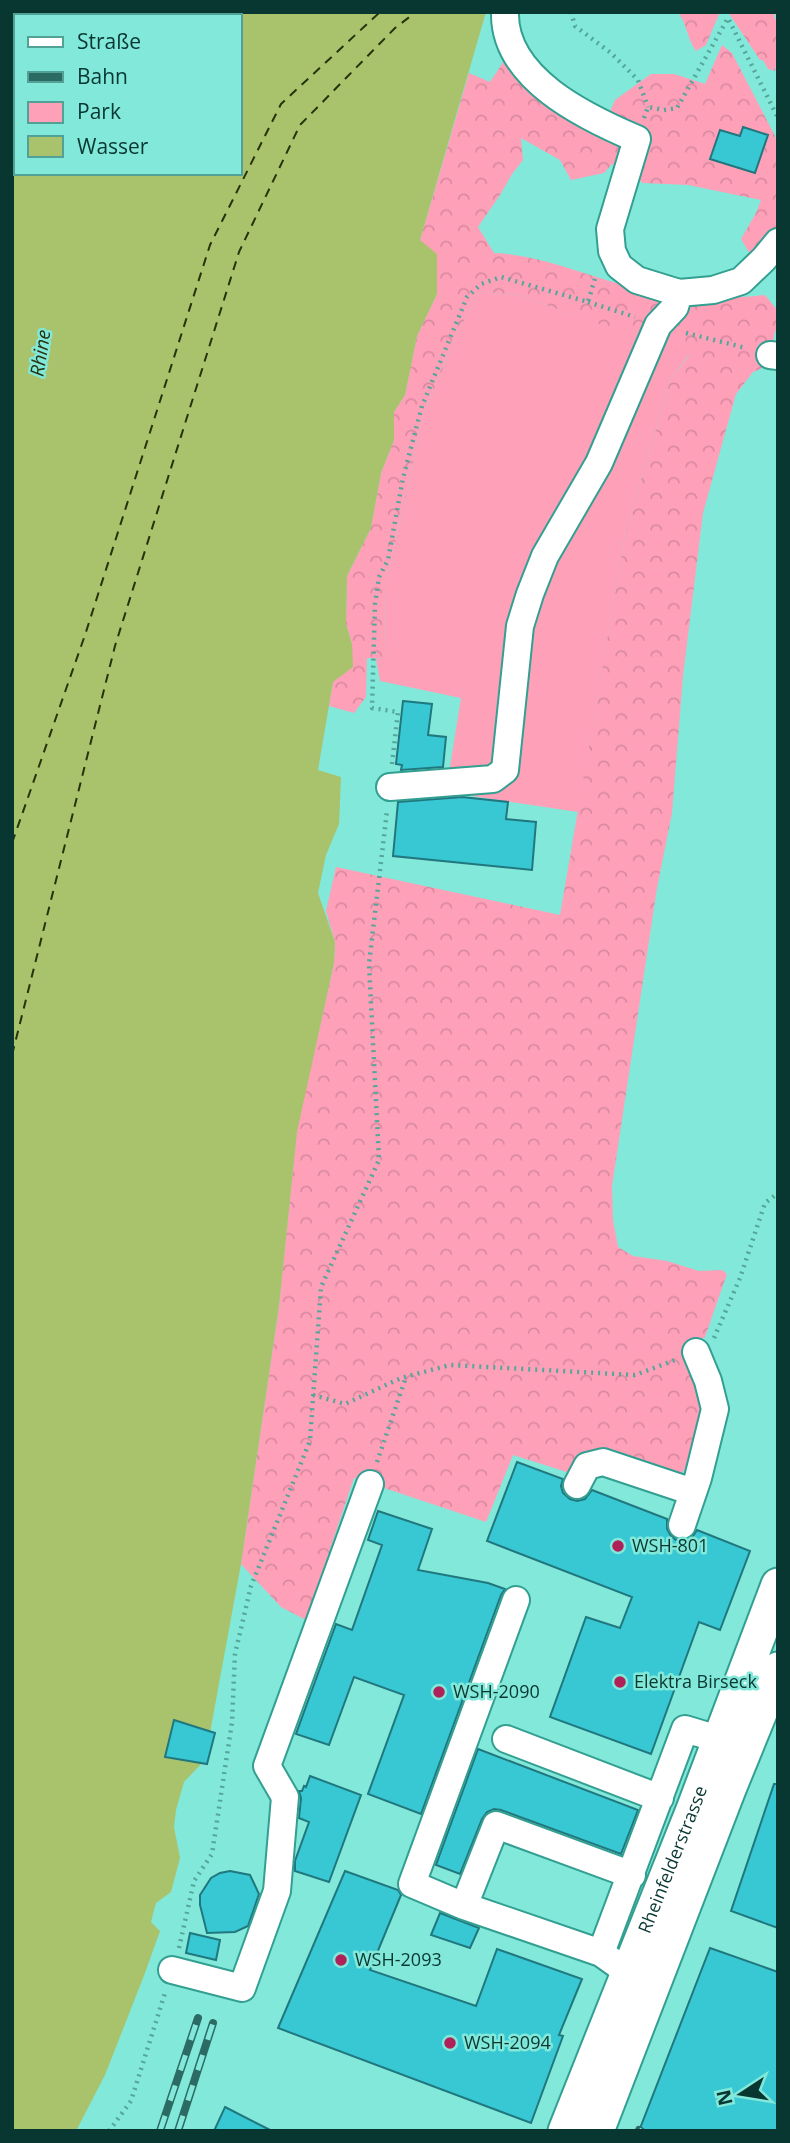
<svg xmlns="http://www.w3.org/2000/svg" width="790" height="2143" viewBox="0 0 790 2143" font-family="'Open Sans',sans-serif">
<defs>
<pattern id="forest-crowns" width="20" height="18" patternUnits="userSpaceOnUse" patternTransform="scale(1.75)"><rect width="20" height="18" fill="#ffa0b9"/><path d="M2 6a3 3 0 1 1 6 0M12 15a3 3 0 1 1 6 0" fill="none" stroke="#d98aa0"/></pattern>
</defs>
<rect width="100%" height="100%" fill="#82e8d9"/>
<path fill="#ffa0b9" d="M 480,291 L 518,295 L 689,355 L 671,378 L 625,535 L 578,812 L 446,792 L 461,698 L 380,681 L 376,659 L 385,658 L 386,581 L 408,489 L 423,416 L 458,332 Z"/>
<path fill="url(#forest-crowns)" d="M 678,12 L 720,12 L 706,45 L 696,51 C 687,39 687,24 678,12 Z
M 728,12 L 776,12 L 774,16 C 782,31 778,54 775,71 L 768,69 L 763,60 L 760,60 Z
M 722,45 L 732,53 L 775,136 L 778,151 L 778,223 L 770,243 L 750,254 L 741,239 L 756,213 L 761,200 L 688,185 L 643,183 L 626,170 L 612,164 L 604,173 L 571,180 L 560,160 L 521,138 L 523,160 L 512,174 L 500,195 L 478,227 L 494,253 C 538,255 578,272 620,284 C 668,297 716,301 765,295 L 778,311 L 778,331 L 775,331 L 769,365 L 753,372 L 736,394 L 703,513 L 683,676 L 672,813 L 657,888 L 612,1186 L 613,1220 L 618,1247 L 633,1256 L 667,1261 L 699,1271 L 722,1270 L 727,1274 L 705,1337 L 687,1347 L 706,1400 L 687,1465 L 679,1478 L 591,1451 L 573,1474 L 513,1455 L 486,1522 L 354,1478 L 306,1620 L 281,1607 L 241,1564 L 279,1306 L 297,1129 L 334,963 L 335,942 L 326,911 L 336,867 L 560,915 L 625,535 L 671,378 L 689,356 L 518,295 L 480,291 L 458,332 L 423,416 L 408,489 L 386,581 L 385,659 L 367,658 L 366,697 L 354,713 L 329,706 L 333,682 L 352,644 L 346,624 L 347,576 L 371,528 L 381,473 L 394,440 L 394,412 L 405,395 L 417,336 L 437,294 L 420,240 L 469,73 L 490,82 L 506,58 L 604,125 L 615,100 L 651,74 L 674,74 L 705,84 Z"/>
<path fill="#a8c36b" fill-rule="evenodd" d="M 12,12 L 486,12 L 420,240 L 437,254 L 437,294 L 417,336 L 405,395 L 394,412 L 394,440 L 381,473 L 371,528 L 347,576 L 346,624 L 352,644 L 353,667 L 333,682 L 318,770 L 341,777 L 339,824 L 326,855 L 318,893 L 335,942 L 334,963 L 297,1132 L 279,1306 L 241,1564 L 205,1760 L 184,1782 L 176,1810 L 174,1827 L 180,1858 L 171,1892 L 156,1903 L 151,1922 L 160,1931 L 145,1973 L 105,2075 L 76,2131 L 12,2131 ZM 16,16 L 240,16 L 240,173 L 16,173 Z"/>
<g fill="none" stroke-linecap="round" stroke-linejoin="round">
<path stroke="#27320c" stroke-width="2" stroke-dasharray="9 7" stroke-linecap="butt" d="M 12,843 L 85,635 L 210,245 L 281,104 L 380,12
M 12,1055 L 115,646 L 239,252 L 300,125 L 395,28 L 416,12"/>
</g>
<path fill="#37c8d4" stroke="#21777e" stroke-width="2" d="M 743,127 L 768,135 L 755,173 L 710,159 L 720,130 L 740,136 Z
M 403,701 L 432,704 L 428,735 L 446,737 L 443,767 L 401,770 L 402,765 L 396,764 Z
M 462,797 L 508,802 L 506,819 L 536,822 L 532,870 L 393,856 L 398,802 Z
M 517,1462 L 563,1479 L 561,1486 L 563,1493 L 570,1499 L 577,1501 L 585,1499 L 592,1490 L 667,1519 L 667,1529 L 671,1536 L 676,1540 L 686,1540 L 693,1536 L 697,1530 L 750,1551 L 720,1630 L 699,1622 L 651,1754 L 550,1717 L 586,1617 L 620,1628 L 632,1597 L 487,1541 Z
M 378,1511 L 432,1529 L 418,1570 L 488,1583 L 505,1589 L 501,1595 L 421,1814 L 368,1794 L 404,1695 L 354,1677 L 329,1745 L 296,1734 L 336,1624 L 352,1630 L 382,1545 L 368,1540 Z
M 174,1720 L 215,1733 L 207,1764 L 165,1757 Z
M 478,1749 L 638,1810 L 621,1854 L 501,1810 L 494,1809 L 487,1812 L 482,1819 L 460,1874 L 436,1865 Z
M 310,1776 L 361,1795 L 329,1882 L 295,1871 L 295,1861 L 309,1822 L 299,1818 L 301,1798 L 299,1791 L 302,1791 L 304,1786 L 306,1787 Z
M 774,1784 L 778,1784 L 778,1928 L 731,1911 Z
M 230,1871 L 250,1875 L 259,1894 L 248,1926 L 235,1932 L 207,1933 L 200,1905 L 200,1895 L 211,1878 L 220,1873 Z
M 345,1871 L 398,1890 L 401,1895 L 370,1970 L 476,2006 L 497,1949 L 582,1979 L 559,2035 L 563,2036 L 531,2123 L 278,2028 Z
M 440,1913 L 479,1928 L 470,1948 L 431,1935 Z
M 190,1933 L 220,1940 L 216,1960 L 186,1953 Z
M 710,1948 L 778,1972 L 778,2131 L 639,2131 Z
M 225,2107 L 272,2131 L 214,2131 Z"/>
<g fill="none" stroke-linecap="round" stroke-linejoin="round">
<defs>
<path id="minor" d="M 505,12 C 503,78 585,117 637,139 L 610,229 L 612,251 L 619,266 L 637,280 L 679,293 L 713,290 L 741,281 L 764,259 L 778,242
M 770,355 L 778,356
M 390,787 L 493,779 L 505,770 L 520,626 L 530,594 L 545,556 L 599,463 L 658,325 L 675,307 L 679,293
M 577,1485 L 587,1466 L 603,1462 L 693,1492
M 682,1525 L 698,1478 L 715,1409 L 708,1381 L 696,1352
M 516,1600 L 412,1884 L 464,1906 L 601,1953 L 629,1973
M 506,1739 L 660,1798
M 464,1906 L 496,1825 L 632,1875
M 601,1953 L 685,1729 L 738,1745
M 172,1970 L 242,1988 L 277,1891 L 285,1797 L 267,1766 L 370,1484"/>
<g id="major">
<path id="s1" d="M 565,2131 L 694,1807 L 778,1585"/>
<path d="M 597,2131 L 729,1789 L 778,1669"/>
</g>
</defs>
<use href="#minor" stroke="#329f91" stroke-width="30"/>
<use href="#major" stroke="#329f91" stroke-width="37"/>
<path stroke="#54a69b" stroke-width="4.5" stroke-dasharray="2 5" stroke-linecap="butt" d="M 571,12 L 575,26 L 611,53 L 638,80 L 648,107
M 644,118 L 648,107 L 664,110 L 677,108 L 728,18 L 778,118
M 588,302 L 635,317
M 686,333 L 746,348
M 392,764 L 398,712 L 372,708 L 375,604 L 379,577 L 388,560 L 403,478 L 422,406 L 467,297 L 481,284 L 501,277 L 588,302 L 596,275
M 714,1338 L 740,1278 L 765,1203 L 778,1193
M 313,1395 L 345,1404 L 401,1378 L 450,1365 L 635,1375 L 675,1360
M 377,1462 L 406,1377
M 179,1948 L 194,1881 L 212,1854 L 232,1722 L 235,1654 L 251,1586 L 310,1441 L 321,1287 L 379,1160 L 369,964 L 387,811
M 109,2131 L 131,2101 L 165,1993"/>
<use href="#minor" stroke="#fff" stroke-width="26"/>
<use href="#major" stroke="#fff" stroke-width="33"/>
<defs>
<path id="rail" d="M 639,2130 L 641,2131
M 160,2131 L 198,2018
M 178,2131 L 213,2023"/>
</defs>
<use href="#rail" stroke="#2c6b63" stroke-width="8"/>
<use href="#rail" stroke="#82e8d9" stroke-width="5" stroke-dasharray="16" stroke-linecap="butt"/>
</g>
<g fill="#af2159" stroke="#82e8d9" stroke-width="2.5">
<circle cx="618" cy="1546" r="7"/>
<circle cx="620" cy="1682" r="7"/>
<circle cx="439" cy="1692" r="7"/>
<circle cx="341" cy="1960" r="7"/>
<circle cx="450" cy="2043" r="7"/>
</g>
<g text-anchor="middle" stroke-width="5" stroke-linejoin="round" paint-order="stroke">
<g font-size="18" fill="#083732" stroke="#82e8d9" text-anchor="start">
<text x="632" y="1552">WSH-801</text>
<text x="634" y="1688">Elektra Birseck</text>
<text x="453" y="1698">WSH-2090</text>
<text x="355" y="1966">WSH-2093</text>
<text x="464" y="2049">WSH-2094</text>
</g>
<g font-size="18" fill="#083732" stroke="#82e8d9">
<text dy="6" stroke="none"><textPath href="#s1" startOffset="292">Rheinfelderstrasse</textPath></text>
</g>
<g font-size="19" font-style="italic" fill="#27320c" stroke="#82e8d9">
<text transform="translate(40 353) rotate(-81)" y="7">Rhine</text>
</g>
</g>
<rect width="790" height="2143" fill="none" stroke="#083732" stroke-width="28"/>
<rect x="14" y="14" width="228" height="161" fill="#82e8d9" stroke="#51a196" stroke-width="2"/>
<rect x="28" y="37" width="35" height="10" fill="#ffffff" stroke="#51a196" stroke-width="2"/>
<text x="77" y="49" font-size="21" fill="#083732">Straße</text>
<rect x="28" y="72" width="35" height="10" fill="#2c6b63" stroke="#51a196" stroke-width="2"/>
<text x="77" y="84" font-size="21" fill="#083732">Bahn</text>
<rect x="28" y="102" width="35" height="21" fill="#ffa0b9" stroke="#51a196" stroke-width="2"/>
<text x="77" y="119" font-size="21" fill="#083732">Park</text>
<rect x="28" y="136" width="35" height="21" fill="#a8c36b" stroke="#51a196" stroke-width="2"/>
<text x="77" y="154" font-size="21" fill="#083732">Wasser</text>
<g transform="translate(741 2094) rotate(258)" stroke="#82e8d9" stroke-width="5" paint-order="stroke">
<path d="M0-5L12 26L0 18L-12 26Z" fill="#083732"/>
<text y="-10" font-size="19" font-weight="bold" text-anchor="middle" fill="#083732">N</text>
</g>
</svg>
